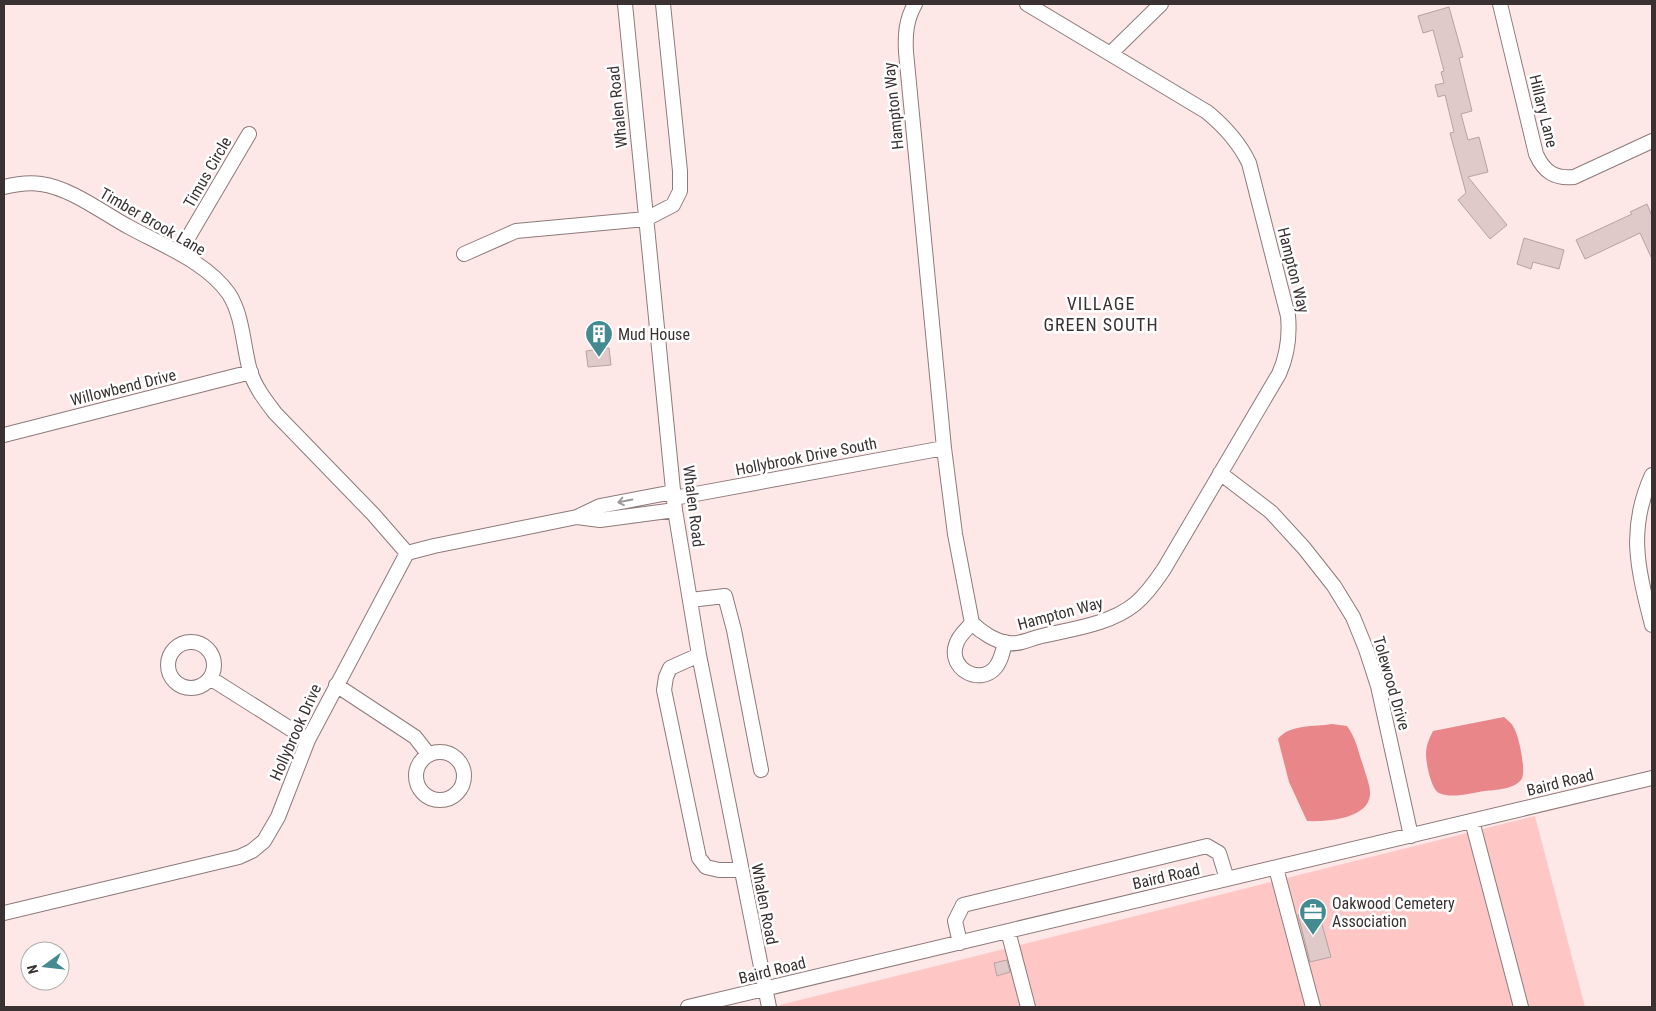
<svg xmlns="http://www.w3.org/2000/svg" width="1656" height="1011" viewBox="0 0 1656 1011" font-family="'Roboto Condensed',sans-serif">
<rect width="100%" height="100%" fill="#fee7e7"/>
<path fill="#ffc6c6" d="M 1535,816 L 1585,1007 L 780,1007 L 780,1005 Z"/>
<path fill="#e88689" d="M 1504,717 C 1507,720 1512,723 1514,728 C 1519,736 1527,773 1521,780 C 1514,789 1495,790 1485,791 C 1471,793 1452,799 1439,793 C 1431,789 1426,763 1426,754 C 1426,746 1429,739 1433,731 Z
M 1332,724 L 1347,726 C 1356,738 1358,751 1363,765 C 1365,773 1371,787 1370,795 C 1368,819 1326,822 1307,821 L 1289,782 L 1278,739 C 1289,724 1315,727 1332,724 Z"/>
<path fill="#e0c9c9" stroke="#b7a1a1" d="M 1449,7 L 1463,57 L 1459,58 L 1472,111 L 1461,114 L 1468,140 L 1479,137 L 1488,172 L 1468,177 L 1507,225 L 1490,239 L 1458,200 L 1466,193 L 1450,133 L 1454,132 L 1445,95 L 1438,97 L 1435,85 L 1444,83 L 1441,72 L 1444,71 L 1433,30 L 1423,33 L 1418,16 Z
M 1647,204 L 1652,216 L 1652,259 L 1640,233 L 1585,259 L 1576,240 L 1632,214 L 1630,212 Z
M 1524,238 L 1564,250 L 1559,269 L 1533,262 L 1531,269 L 1517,264 Z
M 609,348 L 611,365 L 588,367 L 586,351 Z
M 1318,910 L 1331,957 L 1310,962 L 1298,915 Z
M 1007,960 L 1010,972 L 997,976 L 994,963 Z"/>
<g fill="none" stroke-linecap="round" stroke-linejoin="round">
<defs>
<path id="minor" d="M 625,4 L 675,510 L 699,655 L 769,1007
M 915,4 C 906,20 905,35 906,52 L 944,448 L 955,534 L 972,623 C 981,632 996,642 1009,643 C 1018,645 1030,639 1038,637 C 1070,629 1109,625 1135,604 C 1147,594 1156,581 1164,569 L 1279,374 C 1287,356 1290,337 1288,316 L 1249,163 C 1239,142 1224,126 1207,112 L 1027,4
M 1500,4 L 1536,154 C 1544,172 1555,179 1574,177 L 1652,141
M 1111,53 L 1161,4
M 4,187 C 16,184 29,182 41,184 C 71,188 103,213 129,227 C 162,245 207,262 229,294 C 243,316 243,346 250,371 C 255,387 265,400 275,413 L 373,514 L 407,553
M 179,253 L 249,134
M 464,254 L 516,231 L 646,219 L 673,205 L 680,191 L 680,171 L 663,4
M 4,435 L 251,372
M 1220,473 L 1271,512 L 1304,548 L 1334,586 L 1353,617 L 1366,649 L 1378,686 L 1411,836
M 1652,475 C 1627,530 1638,569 1652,625
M 674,498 L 944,448
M 577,517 L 600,520 L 675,510
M 690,600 L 725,596 L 734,630 L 761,770
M 972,623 C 967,629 958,636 956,645 C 948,668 979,686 995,668 C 1001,661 1003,651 1005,642
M168 665a23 23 0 1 1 46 0a23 23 0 1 1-46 0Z
M 699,655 L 670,668 L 666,677 L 664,690 L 699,858 L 706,867 L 719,870 L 741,870
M 210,678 L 308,740
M 336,685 L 415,737 L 429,755
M416 776a24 24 0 1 1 48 0a24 24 0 1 1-48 0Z
M 1472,821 L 1521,1007
M 1276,868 L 1313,1007
M 4,913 L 239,857 L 252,851 L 264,841 L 278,817 L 308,740 L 407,553 L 434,546 L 577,517 L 600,506 L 673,492
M 1008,931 L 1028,1007
M 960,943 L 955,921 L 963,905 L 1207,846 L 1219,853 L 1227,879
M 688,1007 L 1652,778"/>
</defs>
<use href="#minor" stroke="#8e7a7a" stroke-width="16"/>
<use href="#minor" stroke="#fff" stroke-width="14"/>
</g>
<defs><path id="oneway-shaft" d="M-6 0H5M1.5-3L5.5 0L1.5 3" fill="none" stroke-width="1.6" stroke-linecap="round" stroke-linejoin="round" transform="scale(1.25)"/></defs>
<use stroke="#9c9898" href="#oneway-shaft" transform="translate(625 501) rotate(169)"/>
<defs>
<symbol id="building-pin" viewBox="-11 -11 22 30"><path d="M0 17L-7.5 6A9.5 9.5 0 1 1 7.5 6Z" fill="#438b91" stroke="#fff"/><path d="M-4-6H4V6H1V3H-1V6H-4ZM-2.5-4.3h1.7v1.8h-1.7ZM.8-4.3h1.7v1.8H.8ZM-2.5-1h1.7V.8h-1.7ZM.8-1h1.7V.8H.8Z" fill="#fff"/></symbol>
<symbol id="office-pin" viewBox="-11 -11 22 30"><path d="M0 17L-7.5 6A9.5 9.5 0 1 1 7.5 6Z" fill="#438b91" stroke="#fff"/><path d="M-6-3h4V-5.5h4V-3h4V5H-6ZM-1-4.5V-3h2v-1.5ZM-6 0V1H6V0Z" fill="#fff"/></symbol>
</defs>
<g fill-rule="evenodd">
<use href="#building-pin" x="583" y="318" width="32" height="43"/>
<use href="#office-pin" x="1297" y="896" width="32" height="43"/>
</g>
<g text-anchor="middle" stroke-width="5" stroke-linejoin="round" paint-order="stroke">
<g font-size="16" fill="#3a3232" stroke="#fff">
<text transform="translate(893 106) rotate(-96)" y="6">Hampton Way</text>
<text transform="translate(617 107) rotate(-96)" y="6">Whalen Road</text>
<text transform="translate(1544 111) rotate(76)" y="6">Hillary Lane</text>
<text transform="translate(207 172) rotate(-60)" y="6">Timus Circle</text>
<text transform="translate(153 221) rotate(30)" y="6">Timber Brook Lane</text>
<text transform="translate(1294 270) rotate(76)" y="6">Hampton Way</text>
<text transform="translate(123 387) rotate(-14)" y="6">Willowbend Drive</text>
<text transform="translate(806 456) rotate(-11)" y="6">Hollybrook Drive South</text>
<text transform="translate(694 506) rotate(83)" y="6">Whalen Road</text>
<text transform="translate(1060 613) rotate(-15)" y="6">Hampton Way</text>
<text transform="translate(1392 683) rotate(74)" y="6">Tolewood Drive</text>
<text transform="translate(295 732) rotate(-66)" y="6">Hollybrook Drive</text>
<text transform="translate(1560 782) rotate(-14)" y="6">Baird Road</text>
<text transform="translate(1166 876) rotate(-13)" y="6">Baird Road</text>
<text transform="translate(765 904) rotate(79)" y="6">Whalen Road</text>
<text transform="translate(772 970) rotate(-14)" y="6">Baird Road</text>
</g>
<g font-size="16" fill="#3a3232" stroke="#fff" text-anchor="start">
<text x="618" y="340">Mud House</text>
<text x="1332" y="909">Oakwood Cemetery<tspan x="1332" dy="18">Association</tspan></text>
</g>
<g font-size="18" letter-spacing="1" fill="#3a3232" stroke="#fff">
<text x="1101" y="310">VILLAGE<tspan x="1101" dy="21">GREEN SOUTH</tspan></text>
</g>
</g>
<rect width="1656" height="1011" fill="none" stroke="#3a3232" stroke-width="10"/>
<g transform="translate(45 966) rotate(255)"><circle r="24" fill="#ffffff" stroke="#b0adad"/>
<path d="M0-4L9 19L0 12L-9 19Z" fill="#438b91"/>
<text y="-8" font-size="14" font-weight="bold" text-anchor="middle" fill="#3a3232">N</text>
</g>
</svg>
